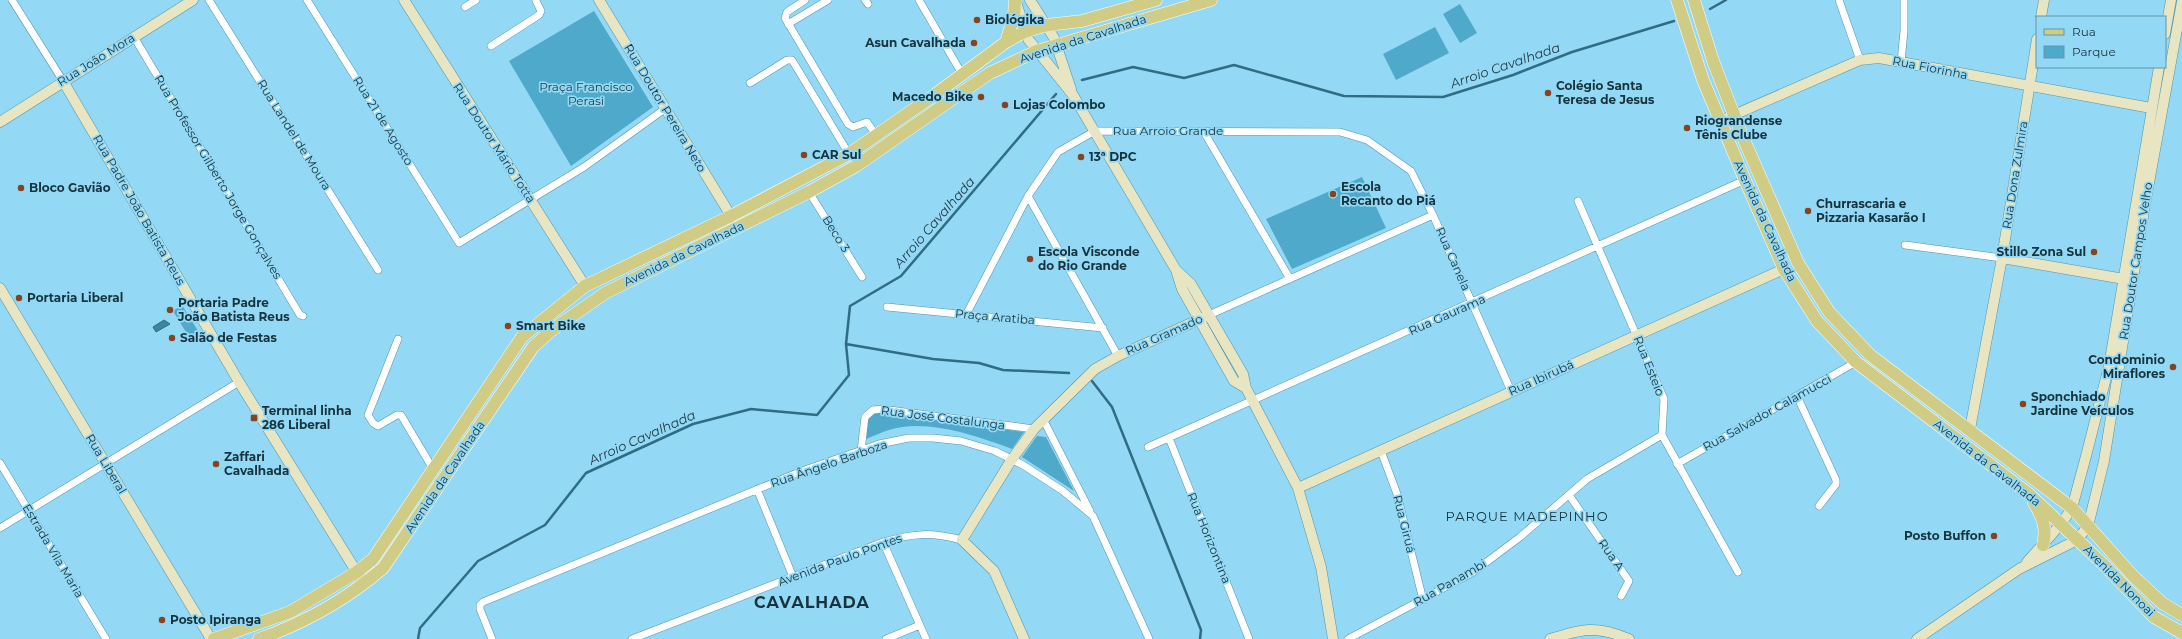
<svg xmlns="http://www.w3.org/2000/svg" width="2182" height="639" viewBox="0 0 2182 639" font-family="Montserrat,sans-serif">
<rect width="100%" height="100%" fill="#93d9f5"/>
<path fill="#4ea9cb" d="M 1460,4 L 1477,33 L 1460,43 L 1443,14 Z
M 594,11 L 653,107 L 571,166 L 509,61 Z
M 1435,27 L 1449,53 L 1396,80 L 1383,54 Z
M 1362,177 L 1386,228 L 1292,269 L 1266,219 Z
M 182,305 L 198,331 L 189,337 L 173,311 Z
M 881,413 L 1024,432 L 1012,449 C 977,436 926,418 889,430 C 882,432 874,436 866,439 L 867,421 L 873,414 Z
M 1037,436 L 1046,437 L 1074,491 L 1022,457 Z"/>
<path fill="#3b85a1" stroke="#306c83" d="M 164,320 L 170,324 L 156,332 L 153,327 Z"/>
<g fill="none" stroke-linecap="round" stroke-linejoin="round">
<path stroke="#306c83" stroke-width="2.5" d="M 1710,9 L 1726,0
M 1082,80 L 1133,67 L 1184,78 L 1234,65 L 1344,96 L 1443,97 L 1513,75 L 1572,52 L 1674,21
M 846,344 L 933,359 L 979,363 L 1003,370 L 1069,373
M 1092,381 L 1112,407 L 1201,630 L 1200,639
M 418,639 L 420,628 L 478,561 L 545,525 L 586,473 L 693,424 L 751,409 L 817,415 L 849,375 L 846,344 L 850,306 L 901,276 L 1056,94"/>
<defs>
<path id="street" d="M 12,0 L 63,81
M 209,0 L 378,270
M 307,0 L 459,243 L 584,167 L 666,108
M 805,0 L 787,12 L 785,18 L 848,124 L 853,127 L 867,122 L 876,135
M 865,0 L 868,4
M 919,0 L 962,74
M 1839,0 L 1860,60
M 465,7 L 476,0
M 788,24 L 828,0
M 134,37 L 300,315 L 303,316
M 491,46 L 539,15 L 541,11 L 536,1
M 1901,62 L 1904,31 L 1904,0
M 750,83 L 787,60 L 792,60 L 849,154
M 1204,132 L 1290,279
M 809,192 L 862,277
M 1028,196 L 1118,356
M 1578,201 L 1664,399 L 1662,435 L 1738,572
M 1905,245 L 2002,258
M 887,307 L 1103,328
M 966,315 L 1028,196 L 1058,152 L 1095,131 L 1340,132 L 1367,140 L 1411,171 L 1433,215 L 1511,391
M 1209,315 L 1433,215
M 398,339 L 368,415 L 373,423 L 378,426 L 397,415 L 401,415 L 433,469
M 1797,396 L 1836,480 L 1836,484 L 1819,506
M 1043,419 L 1090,511
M 1169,438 L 1249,639
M 1148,447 L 1745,180
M 861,451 L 865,417 L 873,410 L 882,409 L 1034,429
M 1381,451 L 1397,494 L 1423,600
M 0,463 L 106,639
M 1677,464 L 1856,362
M 757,489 L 793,577
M 1569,495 L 1629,581 L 1621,596
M 0,528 L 239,382
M 883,542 L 926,639
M 492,639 L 480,609 L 480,605 L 483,602 L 802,471 L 879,444 L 909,438 L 933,438 L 961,441 L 995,451 L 1023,465 L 1063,491 L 1093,516 L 1149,639
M 632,639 L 883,542 C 915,533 930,532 962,540
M 886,639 L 920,625
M 1348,639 L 1472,573 L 1520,537 L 1587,479 L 1662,435"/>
<path id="secondary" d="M 404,0 L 585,286
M 599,0 L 731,216
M 1030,0 L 1054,38 L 1071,89
M 1016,2 L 1028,39 L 1073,95 L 1176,270 L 1182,289 L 1234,381 L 1246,388
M 2041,17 L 2044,0
M 2165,34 L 2171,0
M 63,81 L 239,382 L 361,579
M 1720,121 L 1860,60 L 1879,58 L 2151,108
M 0,122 L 193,0
M 2002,258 L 2124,279
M 1176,270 L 1191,284 L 1243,374 L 1246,388 L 1298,488 L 1321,567 L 1333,639
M 0,288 L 211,639
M 1970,429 L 2002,258 L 2037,39
M 1298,488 L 1784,269
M 2027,562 L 2061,524 L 2072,508 L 2086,456 L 2109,366 L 2159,67
M 1024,639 L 994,571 L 962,540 L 1012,459 L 1034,429 L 1095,369 L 1118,356 L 1209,315
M 1550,639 C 1582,629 1596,625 1629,639
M 1917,639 L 2019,569 L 2077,540 L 2088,526 L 2104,461 L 2144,210 L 2182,2"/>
<path id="primary" d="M 1677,0 L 1703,80 L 1745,180 L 1784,269 L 1817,321 L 1856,362 L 2029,494 L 2102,563 L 2154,617 L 2182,633
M 1694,0 L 1713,61 L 1741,133 L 1798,263 L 1829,312 L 1870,355 L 2072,508 L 2133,576 L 2162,603 L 2182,615
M 1006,42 L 1014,16 L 1015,0
M 2034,503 C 2043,517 2047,529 2043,545
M 214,639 L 290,612 L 357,572 L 373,559 L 522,337 L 585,286 L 731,216 L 849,154 L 933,96 L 1006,42 L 1024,32 L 1047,25 L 1082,21 L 1156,0
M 259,639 C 304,623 347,599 383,568 L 533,347 L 552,330 L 605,293 L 809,192 L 856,166 L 990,73 L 1037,51 L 1211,0"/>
</defs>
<use href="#street" stroke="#4f93ae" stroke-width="8"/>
<use href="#secondary" stroke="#4f93ae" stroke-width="11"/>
<use href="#primary" stroke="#fff" stroke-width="13"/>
<use href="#street" stroke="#fff" stroke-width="7"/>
<use href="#secondary" stroke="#e7e5c2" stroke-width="10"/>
<use href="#primary" stroke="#d0cb85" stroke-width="12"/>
</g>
<g fill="#88421d" stroke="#93d9f5" stroke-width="1.5">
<circle cx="977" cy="20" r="4"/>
<circle cx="974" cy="43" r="4"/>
<circle cx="1548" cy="93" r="4"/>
<circle cx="981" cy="97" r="4"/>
<circle cx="1005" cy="105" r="4"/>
<circle cx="1687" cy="128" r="4"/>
<circle cx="804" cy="155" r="4"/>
<circle cx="1081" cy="157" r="4"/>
<circle cx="21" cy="188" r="4"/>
<circle cx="1333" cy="194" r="4"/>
<circle cx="1808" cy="211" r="4"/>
<circle cx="2094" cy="252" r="4"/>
<circle cx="1030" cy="259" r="4"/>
<circle cx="19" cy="298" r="4"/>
<circle cx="170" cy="310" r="4"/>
<circle cx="508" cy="326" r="4"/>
<circle cx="172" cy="338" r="4"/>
<circle cx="2173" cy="367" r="4"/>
<circle cx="2023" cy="404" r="4"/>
<rect x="250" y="414" width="8" height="8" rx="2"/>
<circle cx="216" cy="464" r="4"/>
<circle cx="1994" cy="536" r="4"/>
<circle cx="162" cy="620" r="4"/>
</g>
<g text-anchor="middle" stroke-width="3.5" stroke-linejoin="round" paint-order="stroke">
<g font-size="12" font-weight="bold" fill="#16333e" stroke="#93d9f5" text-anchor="start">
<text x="985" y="24">Biológika</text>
<text x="966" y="47" text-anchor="end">Asun Cavalhada</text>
<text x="1556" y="90">Colégio Santa<tspan x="1556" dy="14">Teresa de Jesus</tspan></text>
<text x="973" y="101" text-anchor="end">Macedo Bike</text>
<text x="1013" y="109">Lojas Colombo</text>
<text x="1695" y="125">Riograndense<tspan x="1695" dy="14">Tênis Clube</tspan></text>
<text x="812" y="159">CAR Sul</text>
<text x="1089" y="161">13ª DPC</text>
<text x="1341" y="191">Escola<tspan x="1341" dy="14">Recanto do Piá</tspan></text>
<text x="29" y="192">Bloco Gavião</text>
<text x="1816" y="208">Churrascaria e<tspan x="1816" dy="14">Pizzaria Kasarão I</tspan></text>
<text x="1038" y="256">Escola Visconde<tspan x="1038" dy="14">do Rio Grande</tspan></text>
<text x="2086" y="256" text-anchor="end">Stillo Zona Sul</text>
<text x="27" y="302">Portaria Liberal</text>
<text x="178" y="307">Portaria Padre<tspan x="178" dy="14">João Batista Reus</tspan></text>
<text x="516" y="330">Smart Bike</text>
<text x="180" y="342">Salão de Festas</text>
<text x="2165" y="364" text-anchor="end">Condominio<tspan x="2165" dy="14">Miraflores</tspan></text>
<text x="2031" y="401">Sponchiado<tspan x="2031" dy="14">Jardine Veículos</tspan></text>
<text x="262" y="415">Terminal linha<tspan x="262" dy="14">286 Liberal</tspan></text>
<text x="224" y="461">Zaffari<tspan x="224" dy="14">Cavalhada</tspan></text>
<text x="1986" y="540" text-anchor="end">Posto Buffon</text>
<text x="170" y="624">Posto Ipiranga</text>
</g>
<g font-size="12" fill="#16333e" stroke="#93d9f5">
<text transform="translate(1083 39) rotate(-18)" y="4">Avenida da Cavalhada</text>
<text transform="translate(96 60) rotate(-32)" y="4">Rua João Mora</text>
<text transform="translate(1930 68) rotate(11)" y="4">Rua Fiorinha</text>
<text transform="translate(665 108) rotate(59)" y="4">Rua Doutor Pereira Neto</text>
<text transform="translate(383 121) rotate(58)" y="4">Rua 21 de Agosto</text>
<text x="1168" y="135">Rua Arroio Grande</text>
<text transform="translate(294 135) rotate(58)" y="4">Rua Landel de Moura</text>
<text transform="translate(494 143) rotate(57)" y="4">Rua Doutor Mário Totta</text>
<text transform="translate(2015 175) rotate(-81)" y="4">Rua Dona Zulmira</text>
<text transform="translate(218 177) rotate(59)" y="4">Rua Professor Gilberto Jorge Gonçalves</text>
<text transform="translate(139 210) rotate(60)" y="4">Rua Padre João Batista Reus</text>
<text transform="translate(1765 221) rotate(65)" y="4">Avenida da Cavalhada</text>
<text transform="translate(836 234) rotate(58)" y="4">Beco 3</text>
<text transform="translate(684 254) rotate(-26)" y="4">Avenida da Cavalhada</text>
<text transform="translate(1453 259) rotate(66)" y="4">Rua Canela</text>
<text transform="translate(2136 261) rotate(-81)" y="4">Rua Doutor Campos Velho</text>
<text transform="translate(1447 315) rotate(-24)" y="4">Rua Gaurama</text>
<text transform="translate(995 317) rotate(5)" y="4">Praça Aratiba</text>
<text transform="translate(1164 335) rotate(-24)" y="4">Rua Gramado</text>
<text transform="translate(1649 366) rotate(68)" y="4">Rua Esteio</text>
<text transform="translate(1541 378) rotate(-24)" y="4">Rua Ibirubá</text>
<text transform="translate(1767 413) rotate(-29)" y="4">Rua Salvador Calamucci</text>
<text transform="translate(943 418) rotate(7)" y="4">Rua José Costalunga</text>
<text transform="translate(1987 463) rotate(38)" y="4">Avenida da Cavalhada</text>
<text transform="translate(106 464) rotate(59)" y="4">Rua Liberal</text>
<text transform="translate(829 464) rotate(-19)" y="4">Rua Ângelo Barboza</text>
<text transform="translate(445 477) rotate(-56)" y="4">Avenida da Cavalhada</text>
<text transform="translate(1404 524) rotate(76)" y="4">Rua Giruá</text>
<text transform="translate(1209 538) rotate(68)" y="4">Rua Horizontina</text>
<text transform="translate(53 551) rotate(59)" y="4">Estrada Vila Maria</text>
<text transform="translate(1611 555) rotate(55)" y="4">Rua A</text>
<text transform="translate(840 560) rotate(-20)" y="4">Avenida Paulo Pontes</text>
<text transform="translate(2119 581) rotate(45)" y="4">Avenida Nonoai</text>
<text transform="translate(1450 583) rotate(-30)" y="4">Rua Panambi</text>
</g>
<g font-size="12" fill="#233b44" stroke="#93d9f5">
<text x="586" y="91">Praça Francisco<tspan x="586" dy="14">Perasi</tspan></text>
</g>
<g font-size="13" font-style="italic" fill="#243b45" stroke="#93d9f5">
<text transform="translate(1505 65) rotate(-19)" y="5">Arroio Cavalhada</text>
<text transform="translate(934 222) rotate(-49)" y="5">Arroio Cavalhada</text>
<text transform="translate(642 437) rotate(-24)" y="5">Arroio Cavalhada</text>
</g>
<g font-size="13" letter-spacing="1" fill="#16333e" stroke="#93d9f5">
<text x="1527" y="521">PARQUE MADEPINHO</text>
</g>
<g font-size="16" font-weight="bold" letter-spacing="1" fill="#16333e" stroke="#93d9f5">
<text x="812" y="608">CAVALHADA</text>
</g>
</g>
<rect x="2036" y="16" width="130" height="52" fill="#93d9f5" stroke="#6197ac"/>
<rect x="2044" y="29" width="20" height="6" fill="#d0cb85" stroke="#6197ac"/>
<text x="2072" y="36" font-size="12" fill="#16333e">Rua</text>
<rect x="2044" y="46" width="20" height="12" fill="#4ea9cb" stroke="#6197ac"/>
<text x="2072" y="56" font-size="12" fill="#16333e">Parque</text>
</svg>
